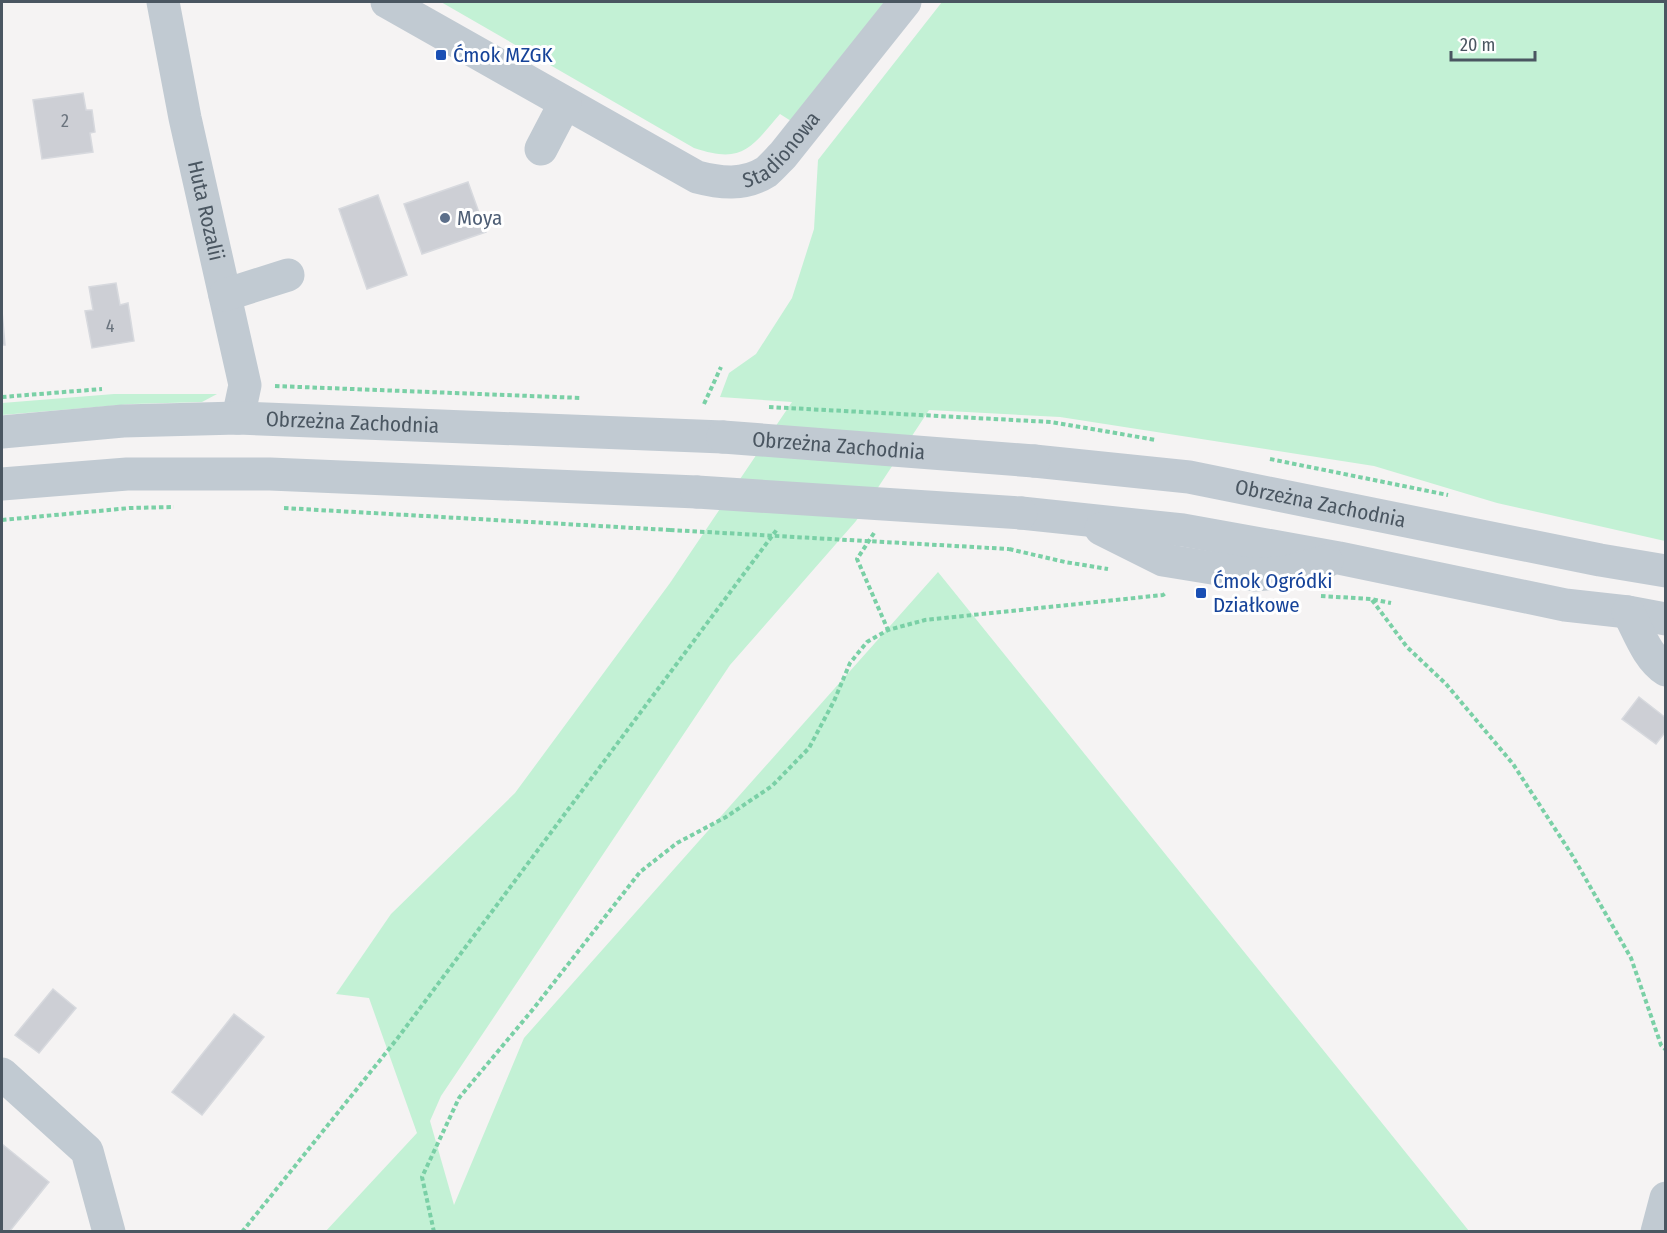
<svg xmlns="http://www.w3.org/2000/svg" width="1667" height="1233" viewBox="0 0 1667 1233" font-family="'Fira Sans Condensed',sans-serif">
<rect width="100%" height="100%" fill="#f5f3f3"/>
<path fill="#c3f1d5" d="M 441,2 L 885,2 L 791,121 L 780,114 C 750,149 742,164 694,148 Z
M 942,2 L 1665,2 L 1665,541 L 1497,503 L 1374,466 L 1060,417 L 929,410 L 856,521 L 730,665 L 441,1096 L 430,1121 L 454,1205 L 524,1038 L 938,572 L 1469,1231 L 325,1232 L 417,1133 L 369,998 L 336,994 L 391,914 L 515,793 L 670,583 L 792,402 L 720,397 L 729,373 L 756,354 L 792,298 L 814,229 L 818,160 Z
M 114,394 L 217,394 L 202,402 L 132,404 L 2,415 L 2,403 Z"/>
<path fill="#cdcfd5" stroke="#d7d9de" stroke-width="1.5" d="M 83,93 L 86,110 L 92,110 L 95,132 L 90,133 L 93,152 L 42,159 L 33,100 Z
M 468,182 L 486,232 L 422,254 L 404,204 Z
M 378,195 L 407,275 L 367,289 L 339,209 Z
M 116,283 L 120,305 L 128,303 L 134,341 L 92,348 L 85,311 L 93,310 L 89,287 Z
M 2,311 L 5,345 L 2,345 Z
M 1639,697 L 1666,718 L 1666,731 L 1656,744 L 1622,719 Z
M 53,989 L 76,1008 L 39,1053 L 15,1035 Z
M 234,1014 L 264,1037 L 202,1115 L 172,1092 Z
M 2,1144 L 49,1182 L 9,1232 L 2,1232 Z"/>
<g fill="none" stroke-linecap="round" stroke-linejoin="round">
<path stroke="#7ad0a6" stroke-width="4" stroke-dasharray="4.5 3" stroke-linecap="butt" d="M 275,386 L 582,398
M 2,397 L 102,389
M 704,404 L 721,367
M 769,407 L 1051,422 L 1156,440
M 1270,459 L 1448,495
M 284,508 L 670,530
M 2,520 L 130,508 L 174,507
M 874,533 L 857,559 L 888,630
M 1009,549 L 1065,562 L 1108,569
M 1321,596 L 1371,599 L 1391,603
M 1372,600 L 1407,647 L 1446,684 L 1513,764 L 1572,855 L 1631,958 L 1661,1045 L 1666,1050
M 242,1232 L 397,1039 L 778,528
M 434,1232 L 422,1177 L 459,1098 L 534,1008 L 640,872 L 677,843 L 726,817 L 772,786 L 809,748 L 834,701 L 850,663 L 867,642 L 888,630 L 925,620 L 1163,595 L 1167,592"/>
<g stroke="#c1cad2" stroke-width="33">
<path id="s1" d="M 163,2 L 185,118 L 245,385 L 238,418"/>
<path id="s2" d="M 387,2 L 697,177 C 720,183 744,186 766,172 C 772,167 778,160 783,155 L 905,2"/>
<path d="M 541,149 L 565,103"/>
<path d="M 225,295 L 288,275"/>
<path id="s3" d="M 2,432 L 123,421 L 238,418 L 723,437"/>
<path id="s4" d="M 1034,461 L 1189,477 L 1600,560 L 1666,571"/>
<path d="M 2,484 L 127,474 L 270,474 L 697,492"/>
<path d="M 1021,513 L 1183,530 L 1339,558 L 1565,605 L 1628,612 L 1666,619"/>
<path d="M 1101,529 L 1163,560 L 1255,575 L 1287,572 L 1327,561"/>
<path d="M 1628,612 C 1638,630 1647,658 1666,670"/>
<path d="M 2,1074 L 87,1151 L 109,1232"/>
<path d="M 1657,1232 L 1666,1198"/>
</g>
<path stroke="#7ad0a6" stroke-width="4" stroke-dasharray="4.5 3" stroke-linecap="butt" d="M 670,530 L 1009,549"/>
<g stroke="#c1cad2" stroke-width="33">
<path id="s5" d="M 723,437 L 1034,461"/>
<path d="M 697,492 L 1021,513"/>
</g>
</g>
<g fill="#1a4fb4" stroke="#fff" stroke-width="2">
<rect x="435" y="49" width="12" height="12" rx="3"/>
<rect x="1195" y="587" width="12" height="12" rx="3"/>
</g>
<circle fill="#5c6f8a" stroke="#fff" stroke-width="2" cx="445" cy="218" r="6"/>
<g text-anchor="middle" stroke-width="6" stroke-linejoin="round" paint-order="stroke">
<g font-size="18" fill="#6b747e">
<text x="65" y="127">2</text>
<text x="110" y="332">4</text>
</g>
<g font-size="21" fill="#164399" stroke="#fff" text-anchor="start">
<text x="453" y="62">Ćmok MZGK</text>
<text x="1213" y="588">Ćmok Ogródki<tspan x="1213" dy="24">Działkowe</tspan></text>
</g>
<g font-size="21" fill="#4a5661" stroke="#fff">
<text dy="7" stroke="none"><textPath href="#s2" startOffset="453">Stadionowa</textPath></text>
<text dy="7" stroke="none"><textPath href="#s1" startOffset="213">Huta Rozalii</textPath></text>
<text dy="7" stroke="none"><textPath href="#s3" startOffset="351">Obrzeżna Zachodnia</textPath></text>
<text dy="7" stroke="none"><textPath href="#s5" startOffset="116">Obrzeżna Zachodnia</textPath></text>
<text dy="7" stroke="none"><textPath href="#s4" startOffset="290">Obrzeżna Zachodnia</textPath></text>
</g>
<g font-size="21" fill="#4e5e75" stroke="#fff" text-anchor="start">
<text x="457" y="225">Moya</text>
</g>
</g>
<rect width="1667" height="1233" fill="none" stroke="#4a5661" stroke-width="6"/>
<path d="M1451 51v9h84v-9" fill="none" stroke="#4a5661" stroke-width="3"/>
<text x="1460" y="51" font-size="18" fill="#4a5661" stroke="#ffffff" stroke-width="4.5" paint-order="stroke">20 m</text>
</svg>
